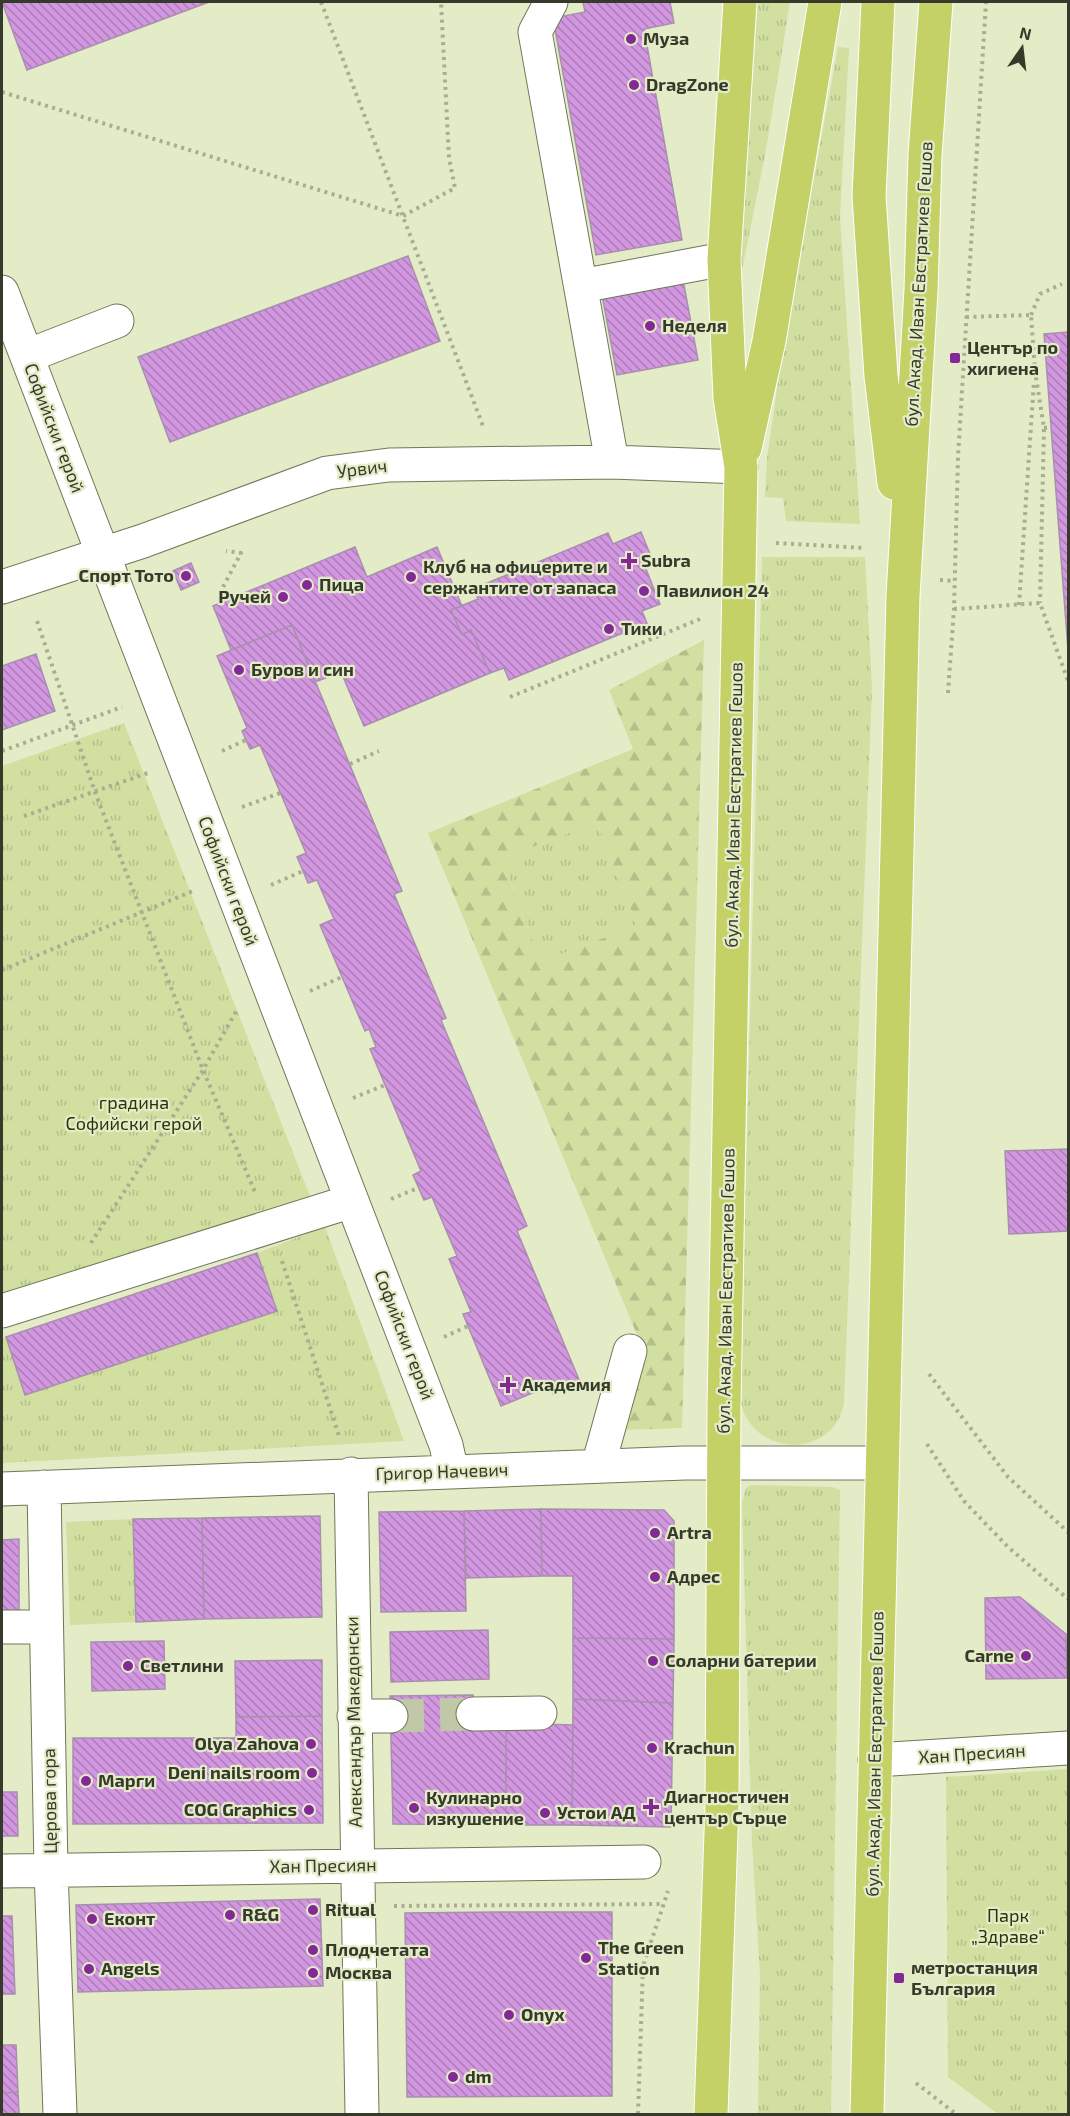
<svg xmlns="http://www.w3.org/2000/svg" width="1070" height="2116" viewBox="0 0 1070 2116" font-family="'Exo 2',sans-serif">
<defs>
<pattern id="grass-tufts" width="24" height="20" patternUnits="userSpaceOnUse" patternTransform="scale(1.5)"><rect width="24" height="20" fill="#d1dfa1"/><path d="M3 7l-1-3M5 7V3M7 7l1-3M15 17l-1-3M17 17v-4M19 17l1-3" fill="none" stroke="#b4c08b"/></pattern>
<pattern id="forest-firs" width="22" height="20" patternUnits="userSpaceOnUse" patternTransform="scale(1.5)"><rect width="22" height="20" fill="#d1dfa1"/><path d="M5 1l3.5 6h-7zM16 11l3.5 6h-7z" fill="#b4c08b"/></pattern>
<pattern id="building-back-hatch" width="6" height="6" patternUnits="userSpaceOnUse" patternTransform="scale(1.5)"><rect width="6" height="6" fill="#d397e1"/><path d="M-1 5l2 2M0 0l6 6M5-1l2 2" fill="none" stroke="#ac7cb7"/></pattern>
</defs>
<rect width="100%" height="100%" fill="#e3ecc7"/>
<path fill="url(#grass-tufts)" d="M 756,2 L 790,2 L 766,150 L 739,285 Z
M 838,47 L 849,48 L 840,217 L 860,524 L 786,521 L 783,498 L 765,497 L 767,459 L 783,347 Z
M 762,557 L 865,557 L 872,688 L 844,1403 C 834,1460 751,1458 740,1400 Z
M 124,723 L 310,1196 L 2,1298 L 2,766 Z
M 597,822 L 637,925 L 541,962 L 501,859 Z
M 325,1227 L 404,1441 L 2,1463 L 2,1338 L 6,1337 L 26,1395 L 277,1311 L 257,1253 Z
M 751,1485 L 832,1487 L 840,1490 L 831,2114 L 758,2114 L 760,1976 L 752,1843 L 742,1503 L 746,1488 Z
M 133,1519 L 136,1622 L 70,1625 L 66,1522 Z
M 1068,1769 L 1068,2114 L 998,2114 L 948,2077 L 946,1777 Z"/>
<path fill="url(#forest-firs)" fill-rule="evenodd" d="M 704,640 L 682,1428 L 622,1430 L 640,1342 L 428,833 L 633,749 L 609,690 ZM 597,822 L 637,925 L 541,962 L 501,859 Z"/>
<path fill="url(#building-back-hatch)" stroke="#a790ac" stroke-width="1.5" d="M 2,2 L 209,2 L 27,70 Z
M 583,2 L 670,2 L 674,23 L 644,29 L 682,240 L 596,255 L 553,18 L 585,12 Z
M 408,256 L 440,341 L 170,442 L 138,357 Z
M 683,280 L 698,360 L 617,375 L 602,295 Z
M 1068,332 L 1068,650 L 1044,334 Z
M 641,532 L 653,561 L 644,564 L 660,604 L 642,611 L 647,623 L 509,680 L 504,668 L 490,673 L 471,630 L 462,635 L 451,610 L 478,599 L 473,589 L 608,533 L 613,544 Z
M 355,547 L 367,577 L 437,547 L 462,606 L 451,610 L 462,635 L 471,630 L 490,673 L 364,726 L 341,672 L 315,682 L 292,625 L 231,650 L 213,606 Z
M 191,563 L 199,582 L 181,590 L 173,571 Z
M 292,625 L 402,891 L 394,894 L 446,1018 L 441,1020 L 527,1226 L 517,1231 L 580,1382 L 553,1394 L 549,1386 L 501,1406 L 463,1314 L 471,1312 L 449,1259 L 457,1256 L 432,1197 L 424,1200 L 413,1175 L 421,1171 L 370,1049 L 376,1047 L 369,1029 L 365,1031 L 320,925 L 334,919 L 317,880 L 308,883 L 303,871 L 297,857 L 306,853 L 260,745 L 250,749 L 242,731 L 247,728 L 217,656 Z
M 36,654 L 55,711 L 2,730 L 2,666 Z
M 1068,1149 L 1068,1231 L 1009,1234 L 1005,1151 Z
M 257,1253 L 277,1311 L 25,1395 L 6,1337 Z
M 541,1509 L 542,1576 L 466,1578 L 464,1511 Z
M 541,1509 L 664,1510 L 674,1521 L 674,1639 L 573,1638 L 573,1576 L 542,1576 Z
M 464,1511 L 466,1611 L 381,1612 L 379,1512 Z
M 320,1516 L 322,1617 L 204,1619 L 202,1518 Z
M 202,1518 L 204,1619 L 136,1622 L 133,1519 Z
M 19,1539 L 19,1611 L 2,1612 L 2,1540 Z
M 1020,1597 L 1066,1634 L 1067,1678 L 986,1679 L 985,1598 Z
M 488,1630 L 489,1679 L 391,1682 L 390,1632 Z
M 573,1638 L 674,1639 L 673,1703 L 573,1699 Z
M 164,1641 L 165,1689 L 92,1691 L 91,1642 Z
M 322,1660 L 322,1716 L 236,1717 L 235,1661 Z
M 473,1695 L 473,1723 L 506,1723 L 506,1825 L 393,1824 L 390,1696 Z
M 573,1699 L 673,1703 L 671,1827 L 572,1825 Z
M 322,1716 L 323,1823 L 73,1824 L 73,1738 L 236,1738 L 236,1717 Z
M 506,1723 L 573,1725 L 572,1825 L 506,1825 Z
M 2,1792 L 17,1792 L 18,1836 L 2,1836 Z
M 320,1899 L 323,1986 L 78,1992 L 76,1905 Z
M 497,1912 L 612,1912 L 612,2096 L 407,2097 L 405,1913 Z
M 2,1916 L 12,1916 L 15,1994 L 2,1994 Z
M 2,2045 L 16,2045 L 18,2092 L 2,2093 Z
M 18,2092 L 19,2114 L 2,2114 L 2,2093 Z"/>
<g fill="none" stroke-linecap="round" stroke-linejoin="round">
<path stroke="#c0c8a8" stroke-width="33" stroke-dasharray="33 16" stroke-linecap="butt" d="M 391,1716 L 473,1714"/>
<defs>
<path id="minor" d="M 551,2 L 535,32 L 612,462
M 581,286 L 724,259
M 2,292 L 446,1445 L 452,1472
M 27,356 L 117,321
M 2,587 L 143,541 L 327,473 L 389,465 L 612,462 L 741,467
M 2,1311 L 352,1201
M 598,1466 L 630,1351
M 351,1474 L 362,2114
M 44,1487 L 51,1870 L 60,2114
M 2,1489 L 685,1463 L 882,1463
M 2,1627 L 45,1627
M 473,1714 L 540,1713
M 354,1716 L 391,1716
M 875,1760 L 1068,1748
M 2,1871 L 644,1862"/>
<path id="major" d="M 878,2 L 869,196 L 881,376 L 894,483
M 745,448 L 769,341 L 825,2
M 711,2114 L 722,1805 L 724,1406 L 741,467 L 730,398 L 724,259 L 740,2
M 867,2114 L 903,596 L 921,290 L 925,155 L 936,2"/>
</defs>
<use href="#minor" stroke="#707756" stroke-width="35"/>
<use href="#major" stroke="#fff" stroke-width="35"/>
<path stroke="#a7ae91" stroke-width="4" stroke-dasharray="3 4.5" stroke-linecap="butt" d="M 321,2 L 483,426
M 2,92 L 403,216 L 455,188 L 449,158 L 441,2
M 1031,315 L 1040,294 L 1062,284
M 966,317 L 1031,315 L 1035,371 L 1044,428 L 1040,603
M 1044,428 L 1051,427
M 776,543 L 865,548
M 940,580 L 955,581
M 223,587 L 241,553 L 226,551
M 1019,605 L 1034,381
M 954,609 L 1040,603 L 1068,681
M 37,621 L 95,792 L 203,1070 L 255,1192
M 948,693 L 954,609 L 958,456 L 986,2
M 510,697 L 700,619
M 2,751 L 122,707
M 222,751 L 246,740
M 350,764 L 379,751
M 242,807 L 280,793
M 24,816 L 148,773
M 271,885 L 303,871
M 2,970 L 193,891
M 310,991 L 342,977
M 353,1098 L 385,1085
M 391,1199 L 418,1188
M 91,1243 L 203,1070 L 238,1008
M 282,1261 L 340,1439
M 444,1337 L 468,1326
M 929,1374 L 1008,1477 L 1068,1532
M 927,1444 L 964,1501 L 1008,1547 L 1068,1599
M 394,1906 L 664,1904
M 916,2083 L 956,2114
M 638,2114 L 643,1966 L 668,1891"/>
<use href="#minor" stroke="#fff" stroke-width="33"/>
<use href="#major" stroke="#c4d166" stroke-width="33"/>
</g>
<g fill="#832995" stroke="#e3ecc7" stroke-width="2">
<circle cx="631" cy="39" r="6"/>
<circle cx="634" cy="85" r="6"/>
<circle cx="650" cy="326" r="6"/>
<rect x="949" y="352" width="12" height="12" rx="3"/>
<path d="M626 552h6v6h6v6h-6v6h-6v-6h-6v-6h6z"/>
<circle cx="186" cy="576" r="6"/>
<circle cx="411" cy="577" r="6"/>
<circle cx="307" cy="585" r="6"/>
<circle cx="644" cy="591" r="6"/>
<circle cx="283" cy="597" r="6"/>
<circle cx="609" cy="629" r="6"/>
<circle cx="239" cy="670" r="6"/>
<path d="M505 1376h6v6h6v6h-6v6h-6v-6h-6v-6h6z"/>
<circle cx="655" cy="1533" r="6"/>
<circle cx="655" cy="1577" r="6"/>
<circle cx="1026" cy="1656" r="6"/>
<circle cx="653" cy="1661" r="6"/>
<circle cx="128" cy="1666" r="6"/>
<circle cx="311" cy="1744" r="6"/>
<circle cx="652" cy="1748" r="6"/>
<circle cx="312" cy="1773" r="6"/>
<circle cx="86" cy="1781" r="6"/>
<path d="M648 1798h6v6h6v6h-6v6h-6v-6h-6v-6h6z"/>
<circle cx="414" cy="1808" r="6"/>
<circle cx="309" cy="1810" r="6"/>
<circle cx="545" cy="1813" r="6"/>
<circle cx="313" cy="1910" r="6"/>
<circle cx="230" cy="1915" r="6"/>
<circle cx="92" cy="1919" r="6"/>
<circle cx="313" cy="1950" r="6"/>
<circle cx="586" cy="1958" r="6"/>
<circle cx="89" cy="1969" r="6"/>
<circle cx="313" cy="1973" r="6"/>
<rect x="893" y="1972" width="12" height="12" rx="3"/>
<circle cx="509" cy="2015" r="6"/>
<circle cx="453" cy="2077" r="6"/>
</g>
<g text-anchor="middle" stroke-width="4.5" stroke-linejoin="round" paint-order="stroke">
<g font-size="18" font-weight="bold" fill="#363a2b" stroke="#e3ecc7" text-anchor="start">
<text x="643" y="45">Муза</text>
<text x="646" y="91">DragZone</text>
<text x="662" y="332">Неделя</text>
<text x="967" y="354">Център по<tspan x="967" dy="21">хигиена</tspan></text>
<text x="641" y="567">Subra</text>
<text x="423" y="573">Клуб на офицерите и<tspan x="423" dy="21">сержантите от запаса</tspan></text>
<text x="174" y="582" text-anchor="end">Спорт Тото</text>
<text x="319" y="591">Пица</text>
<text x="656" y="597">Павилион 24</text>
<text x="271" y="603" text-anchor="end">Ручей</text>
<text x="621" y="635">Тики</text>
<text x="251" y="676">Буров и син</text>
<text x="522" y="1391">Академия</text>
<text x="667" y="1539">Artra</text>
<text x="667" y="1583">Адрес</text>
<text x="1014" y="1662" text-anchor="end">Carne</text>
<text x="665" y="1667">Соларни батерии</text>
<text x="140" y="1672">Светлини</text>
<text x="299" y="1750" text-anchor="end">Olya Zahova</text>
<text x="664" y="1754">Krachun</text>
<text x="300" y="1779" text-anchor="end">Deni nails room</text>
<text x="98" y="1787">Марги</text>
<text x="664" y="1803">Диагностичен<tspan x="664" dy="21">център Сърце</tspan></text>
<text x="426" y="1804">Кулинарно<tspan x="426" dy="21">изкушение</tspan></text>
<text x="297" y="1816" text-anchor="end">COG Graphics</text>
<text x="557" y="1819">Устои АД</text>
<text x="325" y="1916">Ritual</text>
<text x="242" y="1921">R&amp;G</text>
<text x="104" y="1925">Еконт</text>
<text x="598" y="1954">The Green<tspan x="598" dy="21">Station</tspan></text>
<text x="325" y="1956">Плодчетата</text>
<text x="911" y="1974">метростанция<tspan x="911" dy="21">България</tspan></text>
<text x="101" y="1975">Angels</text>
<text x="325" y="1979">Москва</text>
<text x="521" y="2021">Onyx</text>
<text x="465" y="2083">dm</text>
</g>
<g font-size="18" fill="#363a2b" stroke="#e3ecc7">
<text transform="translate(919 284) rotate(-87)" y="6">бул. Акад. Иван Евстратиев Гешов</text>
<text transform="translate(54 428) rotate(69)" y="6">Софийски герой</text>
<text transform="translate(362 469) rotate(-7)" y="6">Урвич</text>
<text transform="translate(734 805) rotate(-89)" y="6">бул. Акад. Иван Евстратиев Гешов</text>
<text transform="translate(228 881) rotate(69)" y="6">Софийски герой</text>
<text transform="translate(726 1291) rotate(-89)" y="6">бул. Акад. Иван Евстратиев Гешов</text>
<text transform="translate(404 1335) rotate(69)" y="6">Софийски герой</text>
<text transform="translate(442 1472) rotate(-2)" y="6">Григор Начевич</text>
<text transform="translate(354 1722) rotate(-91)" y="6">Александър Македонски</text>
<text transform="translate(875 1754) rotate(-89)" y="6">бул. Акад. Иван Евстратиев Гешов</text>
<text transform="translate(972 1754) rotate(-4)" y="6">Хан Пресиян</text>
<text transform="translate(50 1801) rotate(-91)" y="6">Церова гора</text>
<text transform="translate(323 1866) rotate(-1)" y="6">Хан Пресиян</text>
</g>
<g font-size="18" fill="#2b3209" stroke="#e3ecc7">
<text x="134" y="1109">градина<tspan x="134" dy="21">Софийски герой</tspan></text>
<text x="1008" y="1922">Парк<tspan x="1008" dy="21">„Здраве“</tspan></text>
</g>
</g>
<rect width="1070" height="2116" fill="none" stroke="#363a2b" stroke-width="6"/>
<g transform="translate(1022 48) rotate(14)" stroke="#e3ecc7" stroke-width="4.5" paint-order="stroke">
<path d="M0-4.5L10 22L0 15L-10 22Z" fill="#363a2b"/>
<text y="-9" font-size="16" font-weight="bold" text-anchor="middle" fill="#363a2b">N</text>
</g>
</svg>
